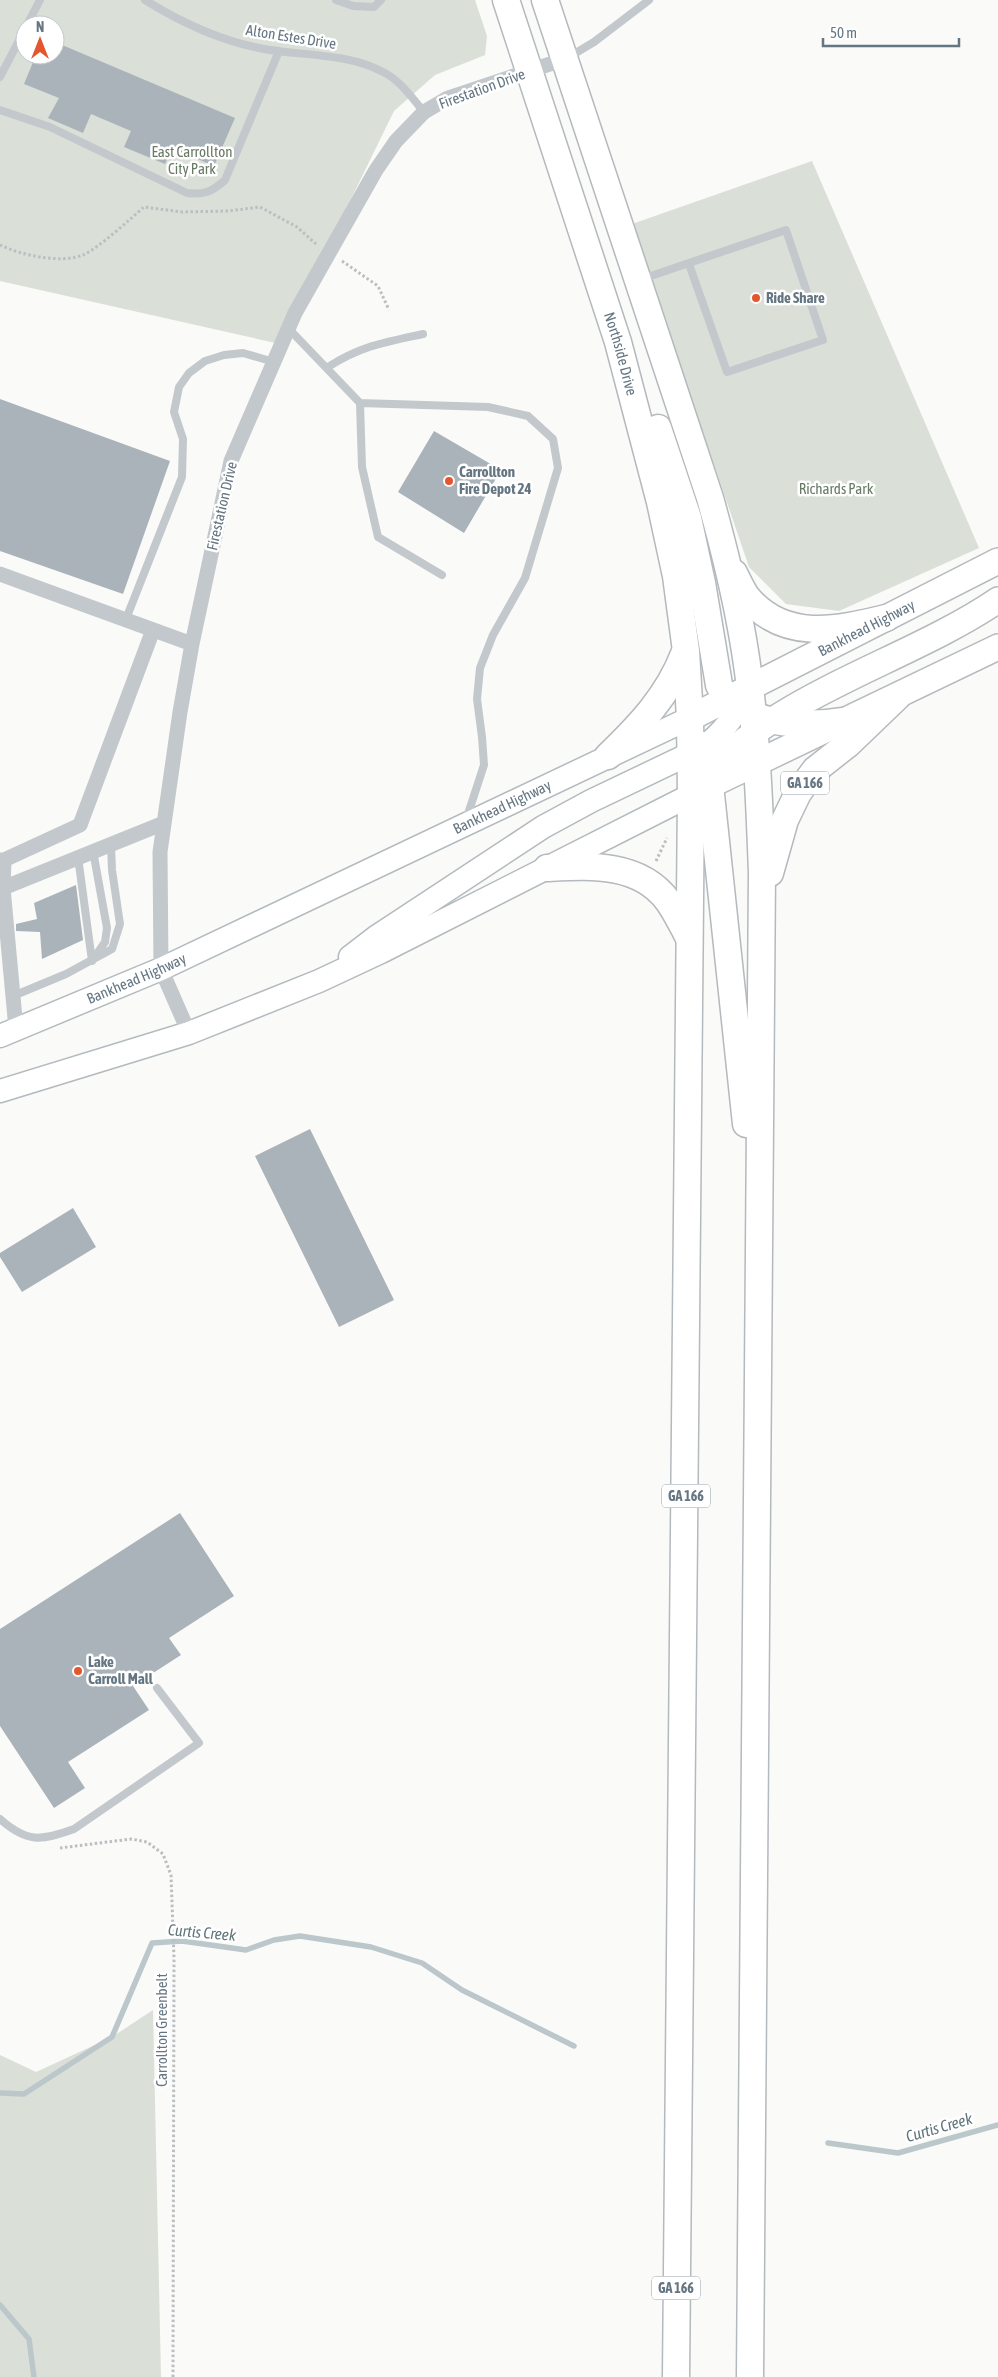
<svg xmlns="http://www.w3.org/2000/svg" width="998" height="2377" viewBox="0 0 998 2377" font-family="'Asap Condensed',sans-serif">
<rect width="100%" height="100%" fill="#fafaf8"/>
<path fill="#dadfd7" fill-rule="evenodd" d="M 0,0 L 475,0 L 487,36 L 485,55 L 435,75 L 394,111 L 280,344 L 0,281 ZM 25,25 L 55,25 L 55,55 L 25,55 Z
M 812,161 L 979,548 L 839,611 L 786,604 L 749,567 L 632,224 Z
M 153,2010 L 161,2377 L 0,2377 L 0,2055 L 36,2072 L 112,2037 Z"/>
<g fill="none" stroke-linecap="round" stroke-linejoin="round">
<path stroke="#bbc7cb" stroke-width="5.5" d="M 0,2093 L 24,2094 L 112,2037 L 152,1943 L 182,1941 L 246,1950 L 274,1940 L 300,1936 L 371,1947 L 422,1963 L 462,1990 L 574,2046
M 828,2143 L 898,2153 L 998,2125
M 0,2305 L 29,2339 L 34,2377"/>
</g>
<path fill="#aab3b9" d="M 55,42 L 235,118 L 214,166 L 172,148 L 165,164 L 124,147 L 131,131 L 91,114 L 83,133 L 48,118 L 59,98 L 24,84 L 36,55 L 55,55 Z
M 0,399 L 170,461 L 123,594 L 0,551 Z
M 434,431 L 501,470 L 464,533 L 398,492 Z
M 76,885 L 83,940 L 42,959 L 40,932 L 16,931 L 16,924 L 37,919 L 34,903 Z
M 310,1129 L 394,1300 L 339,1327 L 255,1156 Z
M 73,1208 L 96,1247 L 22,1292 L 0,1257 L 0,1253 Z
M 180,1513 L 234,1596 L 169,1638 L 181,1655 L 133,1686 L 149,1710 L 68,1762 L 85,1788 L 54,1808 L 0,1726 L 0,1629 Z"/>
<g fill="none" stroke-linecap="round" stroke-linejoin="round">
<defs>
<g id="secondary">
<path d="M 350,957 L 376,937 L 543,827 L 591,801 L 704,747 C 725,730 734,717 747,693"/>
<path id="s1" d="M 0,1036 L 161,969 L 690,718"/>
<path d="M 0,1091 L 189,1033 L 319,981 L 381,952 L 691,795"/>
</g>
<g id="primary">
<path id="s2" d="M 690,718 L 998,561"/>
<path d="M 697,787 C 767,696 904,664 998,600"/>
<path d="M 698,791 L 998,647"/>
</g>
<g id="trunk">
<path id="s3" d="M 506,0 L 618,342 L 660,502 L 676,576 L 686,651 L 690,718 L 691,795 L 676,2377"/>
<path d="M 545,0 L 710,498 C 722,541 733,584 741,628 C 756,708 759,792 762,873 L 750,2377"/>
<path d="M 658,428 L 688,518 L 702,583 L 719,685 C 737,726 804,727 842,721"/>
<path d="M 734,573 C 738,581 742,590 747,597 C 784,642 837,630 886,618"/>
<path d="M 703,745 L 710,785 L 746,1124"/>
<path d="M 608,756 C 639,726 668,696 684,654"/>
<path d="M 547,868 C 589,866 639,862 668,901 C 676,912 682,925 689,938"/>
<path d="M 770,873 L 785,820 L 798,793 L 815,770 L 848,744 L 898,696"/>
</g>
</defs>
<use href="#secondary" stroke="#b3babf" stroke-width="25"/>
<use href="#primary" stroke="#b5babe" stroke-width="28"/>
<use href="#trunk" stroke="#b4b9bd" stroke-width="29"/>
<path stroke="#bbbfc2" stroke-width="3" stroke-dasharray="2.5 2.5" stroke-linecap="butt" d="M 0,245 C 21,255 60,264 83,255 C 99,248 130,219 144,207 L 182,212 L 228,211 L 260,207 L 297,227 L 316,244
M 342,261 L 378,286 L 389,310
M 656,861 L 667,838
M 60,1848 L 131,1839 L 147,1842 L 163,1854 L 171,1875 L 174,1958 L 173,2377"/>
<path stroke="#c3c8cc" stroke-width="8" d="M 145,0 C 182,23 220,41 264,49 C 303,56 348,53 383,72 C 400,80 412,98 424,112
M 336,0 L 353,6 L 374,7 L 381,0
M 27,25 L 40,0
M 569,57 L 594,42 L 649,0
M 0,77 L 25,29
M 0,110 L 50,127 L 187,193 C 204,195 212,192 225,180 L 279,51
M 642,279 L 786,230 L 823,340 L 727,372 L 689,264
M 289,329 L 360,403 L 362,467 L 378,537 L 442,575
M 328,367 C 361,346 385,342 423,334
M 360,403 L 488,407 L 528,416 L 553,439 L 558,468 L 525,578 L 493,635 L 480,668 L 477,699 L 482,737 L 484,765 L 466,820
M 126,619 L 182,477 L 183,439 L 174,412 L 179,387 L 189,373 L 205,361 L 224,355 L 243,353 L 274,362
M 93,851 L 107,928 L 105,942 L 94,958
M 78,857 L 92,961
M 13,996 L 66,974 L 112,949 L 120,924 L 112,870 L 111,845
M 0,1819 C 27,1843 41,1841 74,1829 L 199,1743 L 157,1688"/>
<path stroke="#c3c8cc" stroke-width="15" d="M 0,574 L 192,644
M 0,860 L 4,860 L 3,888 L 164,823
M 4,860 L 80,825 L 153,630
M 3,888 L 16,1029
M 189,1033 L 161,969 L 160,852 L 180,712 L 192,644 L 231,461 L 295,313 L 376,170 L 396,141 L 424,112 L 448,98 L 565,59"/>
<use href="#secondary" stroke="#fff" stroke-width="22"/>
<use href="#primary" stroke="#fff" stroke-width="25"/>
<use href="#trunk" stroke="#fff" stroke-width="26"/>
</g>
<g fill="#e4572e" stroke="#fff" stroke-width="2">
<circle cx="756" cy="298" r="5"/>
<circle cx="449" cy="481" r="5"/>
<circle cx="78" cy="1671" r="5"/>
</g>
<g text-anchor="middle" stroke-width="5" stroke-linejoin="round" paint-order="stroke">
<g fill="#fff" stroke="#939fa8" stroke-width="1">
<rect x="781" y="771.5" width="48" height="23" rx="4"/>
<rect x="662" y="1484.5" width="48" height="23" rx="4"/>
<rect x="652" y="2276.5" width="48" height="23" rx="4"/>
</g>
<g font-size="14" font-weight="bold" fill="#657683">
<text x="805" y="788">GA 166</text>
<text x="686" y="1501">GA 166</text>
<text x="676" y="2293">GA 166</text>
</g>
<g font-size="15" fill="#657683" stroke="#fff">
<text transform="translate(291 37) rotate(9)" y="5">Alton Estes Drive</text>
<text transform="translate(482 89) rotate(-20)" y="5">Firestation Drive</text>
<text dy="5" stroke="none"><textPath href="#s3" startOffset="372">Northside Drive</textPath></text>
<text transform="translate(222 506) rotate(-77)" y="5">Firestation Drive</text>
<text dy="5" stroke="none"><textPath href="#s2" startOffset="198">Bankhead Highway</textPath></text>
<text dy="5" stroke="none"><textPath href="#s1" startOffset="552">Bankhead Highway</textPath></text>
<text dy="5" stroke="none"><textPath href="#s1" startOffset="148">Bankhead Highway</textPath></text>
<text transform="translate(162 2030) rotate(-90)" y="5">Carrollton Greenbelt</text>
</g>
<g font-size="15" fill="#687a64" stroke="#fff">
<text x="192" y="157">East Carrollton<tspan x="192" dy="17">City Park</tspan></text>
<text x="836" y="494">Richards Park</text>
</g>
<g font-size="15" font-weight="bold" fill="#657683" stroke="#fff" text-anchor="start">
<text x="766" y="303">Ride Share</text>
<text x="459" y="477">Carrollton<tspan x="459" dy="17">Fire Depot 24</tspan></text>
<text x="88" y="1667">Lake<tspan x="88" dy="17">Carroll Mall</tspan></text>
</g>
<g font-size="16" font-style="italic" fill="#60757c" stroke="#fff">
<text transform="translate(202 1932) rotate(5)" y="6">Curtis Creek</text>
<text transform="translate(939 2127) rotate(-16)" y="6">Curtis Creek</text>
</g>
</g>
<g transform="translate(40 40)"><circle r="24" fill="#ffffff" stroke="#c1c8cd"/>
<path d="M0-4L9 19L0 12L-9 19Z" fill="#e4572e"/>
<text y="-8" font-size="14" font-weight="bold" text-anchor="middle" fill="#657683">N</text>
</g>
<path d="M823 38v8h136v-8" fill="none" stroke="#657683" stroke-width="2.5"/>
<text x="830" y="38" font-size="15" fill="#657683" stroke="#ffffff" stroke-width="4" paint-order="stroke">50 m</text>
</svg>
